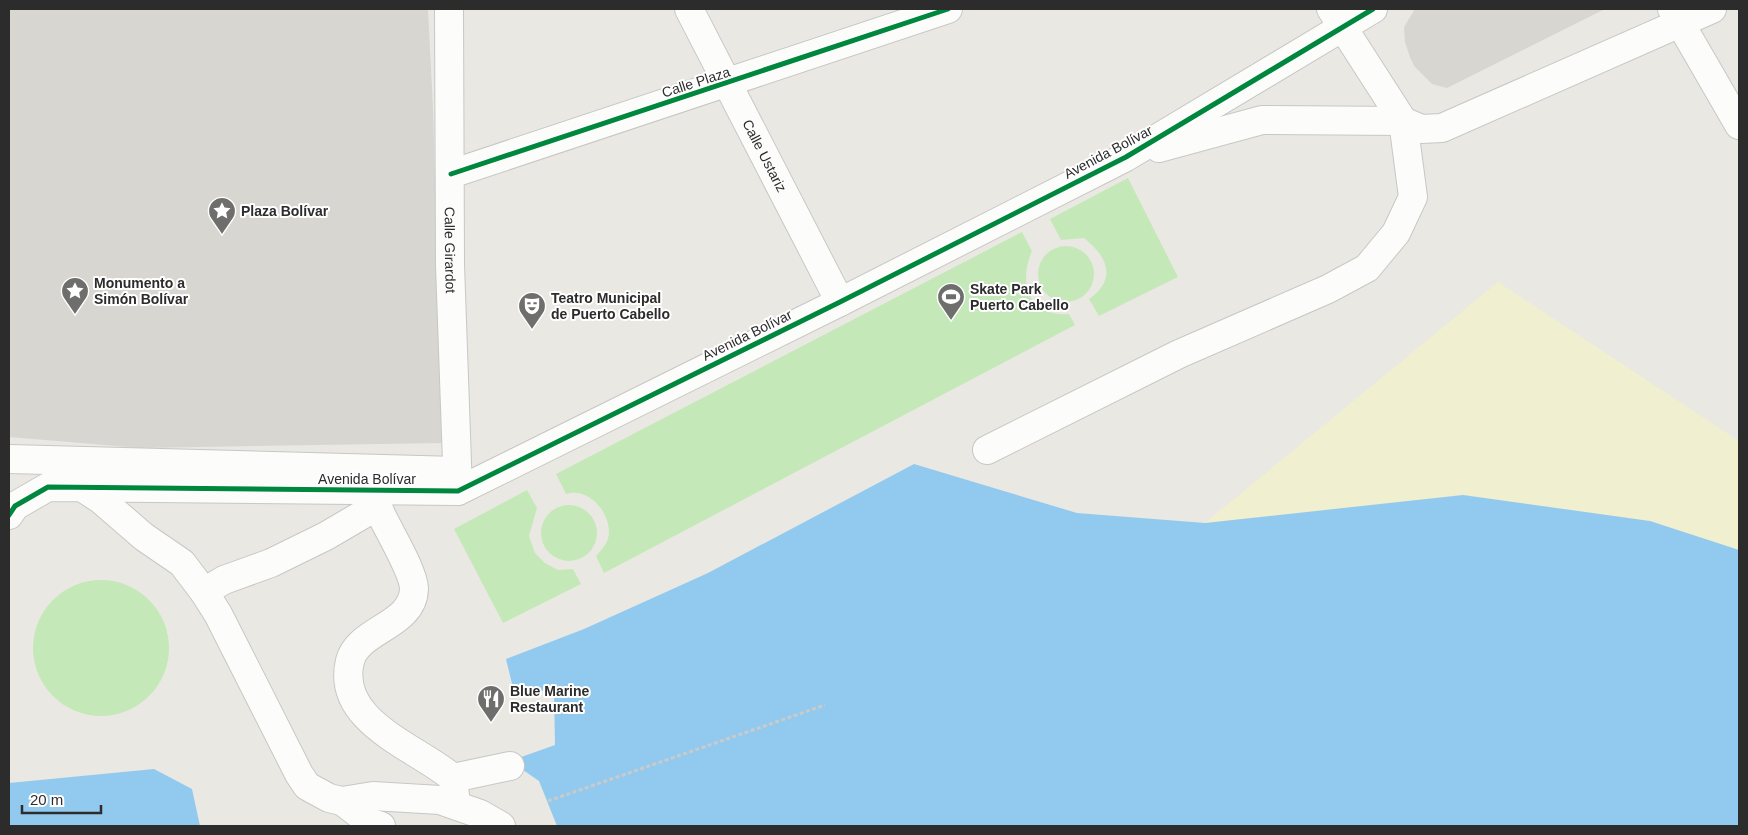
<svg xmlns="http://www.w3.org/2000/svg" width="1748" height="835" viewBox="0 0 1748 835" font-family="Arial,sans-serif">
<rect width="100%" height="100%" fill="#eae8e2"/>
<path fill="#c5e8b9" d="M 1128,178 L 1178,277 L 1099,316 L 1089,299 C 1117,279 1108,257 1084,238 L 1061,240 L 1050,219 Z
M 1022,232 L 1032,251 C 1018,283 1028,317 1069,314 L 1075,325 L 604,573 L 596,556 C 602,549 609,542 609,532 C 609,510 587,487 566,494 L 556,474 Z
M1038 274a28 28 0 1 1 56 0a28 28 0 1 1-56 0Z
M 527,490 L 537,508 L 529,536 L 535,553 L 545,563 L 558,570 L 573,569 L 581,584 L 503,623 L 454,529 Z
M541 533a28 28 0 1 1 56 0a28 28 0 1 1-56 0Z
M33 648a68 68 0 1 1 136 0a68 68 0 1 1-136 0Z"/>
<path fill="#f0efcf" d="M 1498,282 L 1739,441 L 1739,550 L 1650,521 L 1205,523 Z"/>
<path fill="#d8d6d0" d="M 9,9 L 428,9 L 433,108 L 442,443 L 141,448 L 9,437 Z
M 1415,9 L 1605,9 L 1447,88 L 1432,84 L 1414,66 L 1410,57 L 1405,42 L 1404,27 Z"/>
<path fill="#92caef" d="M 914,464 L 1077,513 L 1205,523 L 1463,495 L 1650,521 L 1739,550 L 1739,826 L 557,826 L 539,781 L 510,761 L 555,745 L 554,692 L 513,688 L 506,659 L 584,629 L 708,573 Z
M 154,769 L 192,789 L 200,826 L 9,826 L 9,783 Z"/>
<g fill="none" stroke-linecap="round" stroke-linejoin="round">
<defs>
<g id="minor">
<path id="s1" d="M 449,9 L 450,265 L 458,491"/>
<path id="s2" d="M 689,9 L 840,302"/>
<path d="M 1672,9 L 1739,125"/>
<path d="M 1159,148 L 1262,120 L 1403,121 L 1421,129 L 1442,128 L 1712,9"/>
<path d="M 451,174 L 948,9"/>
<path d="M 987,450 L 1179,354 L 1328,289 L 1367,268 L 1396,233 L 1413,197 L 1403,121 L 1331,9"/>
<path d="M 9,459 L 457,471"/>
<path d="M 80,486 L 100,499 L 144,537 L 182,563 L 204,592 L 224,580 L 271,563 L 326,536 L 367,512 L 379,510"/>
<path d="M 376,490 C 377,497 377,505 380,512 C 388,530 414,572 414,589 C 413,626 358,629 350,661 C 335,722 417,747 453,778 L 456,804"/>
<path d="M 9,515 L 15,506 L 48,487 L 458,491 L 840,302 L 1126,157 L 1373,9"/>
<path d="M 204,592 L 218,614 L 299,774 L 307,786 L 329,798 L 342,801 L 373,796 L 440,800 L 480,814 L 501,826"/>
<path d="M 453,778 L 510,766"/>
<path d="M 342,801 L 369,822 L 381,826"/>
</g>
</defs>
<use href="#minor" stroke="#c8c7c7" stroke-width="30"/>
<path stroke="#cacac9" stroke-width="3" stroke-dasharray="4 2.5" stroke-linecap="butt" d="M 548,801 L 825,705"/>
<use href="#minor" stroke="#fcfcfb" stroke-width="28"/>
<defs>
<path id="cycleway" d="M 451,174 L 948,9
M 9,515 L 15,506 L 48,487 L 458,491 L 840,302 L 1126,157 L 1373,9"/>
</defs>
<use href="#cycleway" stroke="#fff" stroke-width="8"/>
<use href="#cycleway" stroke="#00873e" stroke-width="5"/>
</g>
<defs>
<symbol id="sight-pin" viewBox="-11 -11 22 30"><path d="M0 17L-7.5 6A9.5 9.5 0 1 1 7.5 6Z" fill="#6e6e6c" stroke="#fff"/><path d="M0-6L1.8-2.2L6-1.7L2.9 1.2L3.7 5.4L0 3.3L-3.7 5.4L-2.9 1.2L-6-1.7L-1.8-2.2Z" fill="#fff"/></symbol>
<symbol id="stadium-pin" viewBox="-11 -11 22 30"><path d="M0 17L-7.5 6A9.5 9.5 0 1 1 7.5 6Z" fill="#6e6e6c" stroke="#fff"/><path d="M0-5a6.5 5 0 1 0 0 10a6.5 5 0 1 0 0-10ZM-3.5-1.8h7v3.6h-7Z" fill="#fff"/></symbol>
<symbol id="theatre-pin" viewBox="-11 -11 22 30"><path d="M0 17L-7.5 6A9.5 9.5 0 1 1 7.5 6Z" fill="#6e6e6c" stroke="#fff"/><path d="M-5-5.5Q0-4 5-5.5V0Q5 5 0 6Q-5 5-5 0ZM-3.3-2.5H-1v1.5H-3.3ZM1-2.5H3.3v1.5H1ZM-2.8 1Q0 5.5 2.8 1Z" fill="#fff"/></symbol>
<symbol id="restaurant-pin" viewBox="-11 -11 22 30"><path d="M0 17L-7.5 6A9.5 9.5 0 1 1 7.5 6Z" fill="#6e6e6c" stroke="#fff"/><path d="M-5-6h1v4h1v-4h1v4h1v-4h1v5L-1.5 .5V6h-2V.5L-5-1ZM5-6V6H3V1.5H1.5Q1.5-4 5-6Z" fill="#fff"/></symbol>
</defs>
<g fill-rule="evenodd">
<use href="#sight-pin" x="206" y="195" width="32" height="43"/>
<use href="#sight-pin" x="59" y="275" width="32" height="43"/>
<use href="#stadium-pin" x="935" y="281" width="32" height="43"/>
<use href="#theatre-pin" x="516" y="290" width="32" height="43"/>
<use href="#restaurant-pin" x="475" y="683" width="32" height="43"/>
</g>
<g text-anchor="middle" stroke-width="4" stroke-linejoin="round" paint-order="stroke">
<g font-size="14" fill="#2c2c2c" stroke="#fff">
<text transform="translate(696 82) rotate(-18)" y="5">Calle Plaza</text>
<text transform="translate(1108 152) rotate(-28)" y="5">Avenida Bolívar</text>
<text dy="5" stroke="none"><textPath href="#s2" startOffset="165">Calle Ustariz</textPath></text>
<text dy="5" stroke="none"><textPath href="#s1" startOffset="241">Calle Girardot</textPath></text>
<text transform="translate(747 335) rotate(-26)" y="5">Avenida Bolívar</text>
<text x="367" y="484">Avenida Bolívar</text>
</g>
<g font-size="14" font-weight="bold" fill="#2c2c2c" stroke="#fff" text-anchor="start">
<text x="241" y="216">Plaza Bolívar</text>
<text x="94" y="288">Monumento a<tspan x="94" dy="16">Simón Bolívar</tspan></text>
<text x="970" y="294">Skate Park<tspan x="970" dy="16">Puerto Cabello</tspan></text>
<text x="551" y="303">Teatro Municipal<tspan x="551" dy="16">de Puerto Cabello</tspan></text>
<text x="510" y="696">Blue Marine<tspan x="510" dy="16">Restaurant</tspan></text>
</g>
</g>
<rect width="1748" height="835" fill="none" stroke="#2c2c2c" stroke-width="20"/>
<path d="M22 805v8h79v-8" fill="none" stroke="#2c2c2c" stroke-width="2.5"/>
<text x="30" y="805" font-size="15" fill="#2c2c2c" stroke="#ffffff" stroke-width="4" paint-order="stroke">20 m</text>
</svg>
